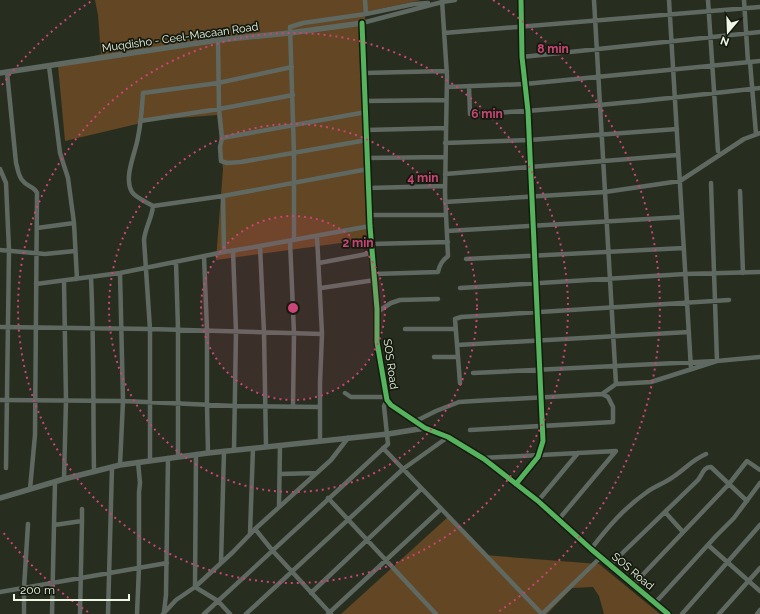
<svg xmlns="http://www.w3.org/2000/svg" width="760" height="614" viewBox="0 0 760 614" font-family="Raleway,sans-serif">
<rect width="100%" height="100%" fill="#272e1f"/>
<path fill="#634623" d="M 95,0 L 421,0 L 365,12 L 370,239 L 216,260 L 223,169 L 217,115 L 154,120 L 65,141 L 58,66 L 101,54 L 98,15 Z
M 449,516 L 484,555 L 599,564 L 660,614 L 604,614 L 599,596 L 593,587 L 572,588 L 547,614 L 341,614 Z"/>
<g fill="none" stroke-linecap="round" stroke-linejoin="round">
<path stroke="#5f6961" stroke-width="4.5" d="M 365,0 L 366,14 L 414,4 L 428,3
M 594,0 L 616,384
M 669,0 L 691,369
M 708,0 L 718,151
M 744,0 L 748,62
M 362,23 L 442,2 L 455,0
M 444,33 L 760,7
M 218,40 L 219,109 L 222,138 L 220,147 L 221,161 L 227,163 L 241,162 L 367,140
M 522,57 L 760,32
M 750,62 L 756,134
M 49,66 L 60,153 L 68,178 L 74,223 L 77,279
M 7,72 L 16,163 C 18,169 18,176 23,181 C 27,187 34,186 37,193 L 35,435 L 30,489
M 364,73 L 447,71
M 469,86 L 470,114 C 567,110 663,99 760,88
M 447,87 L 525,84 L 760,61
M 365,101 L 446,100
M 140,121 L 219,109 L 293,95
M 366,130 L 445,128
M 222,138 L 366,112
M 445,143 L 529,140 L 677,129
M 367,158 L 445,157
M 0,169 L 6,183 L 9,250 L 6,468
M 445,174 L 678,155
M 368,188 L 445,186
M 740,191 L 743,273
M 223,196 L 224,252
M 445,202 L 605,192 L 680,181 L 744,139 L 760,133
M 153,206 C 147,202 136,198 132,192 C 123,177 136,152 138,137 C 141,123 142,108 143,93 L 218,83 L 292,67
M 369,215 L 446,215
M 37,228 L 74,223
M 447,231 L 682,217
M 317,236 L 322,334 L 320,383 L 320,407
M 294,240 L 294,154 L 290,27 L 303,23 L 366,14
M 290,241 L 294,333 L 293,407
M 371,244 L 448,242
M 260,246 L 264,332 L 266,446
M 0,250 L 45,254 L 75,251
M 233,251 L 236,331 L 234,450
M 204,256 L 207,330 L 207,404 L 208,453
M 466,259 L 684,248
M 176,262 L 178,329 L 178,457
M 319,263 L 372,253
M 120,273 L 123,401 L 120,465
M 374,274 L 438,272 C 440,264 442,261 448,256 L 445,193 L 447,76 L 442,0
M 91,277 C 94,342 93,407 94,472
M 36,284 L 120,273 L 224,252 L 260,246 L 370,226
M 321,288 L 375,280
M 460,288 L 685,274 L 760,272
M 377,312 L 391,303 L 400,300 L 438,299
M 0,327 L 150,329 L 322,334
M 405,329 L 456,329
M 457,345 L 689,332
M 434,357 L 458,357
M 473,373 L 717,361 L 760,357
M 460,383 L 455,319 L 461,317 L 729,300
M 345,393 L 351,397 L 386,397
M 602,394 L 616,384 L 651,382 L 717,361 L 711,183
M 0,400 L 123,401 L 235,406 L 320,407 L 320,441
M 416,421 L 436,411 L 459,402 L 475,401 L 602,394 L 608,397 L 613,407 L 613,422 L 470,430
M 383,448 L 542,614
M 196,454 L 195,587 L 218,601 L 230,614
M 482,458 L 616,451 L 559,519
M 150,461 L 150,329 L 144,240 C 145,228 152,218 153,206 L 223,196 L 368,169
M 280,474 L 317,473
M 64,479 L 66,400 L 64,281
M 55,482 L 54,525 L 82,521 L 80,614
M 516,484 L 538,457 L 543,441 L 528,111 L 522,57 L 521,0
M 328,498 L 436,614
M 538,501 L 578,453
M 279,507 L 280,445
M 82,509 L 82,521
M 665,512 L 683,532
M 255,529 L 331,460 L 348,438
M 250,534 L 253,448
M 708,545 L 760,591
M 591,549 C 608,527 624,508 647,492 C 655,486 665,483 673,477 C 685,469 692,460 706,454
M 221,563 L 224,451
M 610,565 L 698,480 C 702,475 704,466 711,467 L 747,501
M 633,585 L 729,484 L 747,461 L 760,470
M 0,592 L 167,563
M 311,593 L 421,489
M 655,603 L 716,536 L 734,518 L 760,483
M 164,612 L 166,595 L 168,458
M 24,614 L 24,588 L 28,524
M 52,614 L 54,525
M 108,614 L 112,467
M 137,614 L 139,567 L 139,492 L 140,483 L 138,462
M 163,614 L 176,600 L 195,587 L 233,552 L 255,529 L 272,550 L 331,614
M 204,614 L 388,444 L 384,406 L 387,400
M 246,614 L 403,469 L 448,437
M 328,614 L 441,509
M 542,614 L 601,557
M 682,614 L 760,525
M 719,614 L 760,568
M 757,614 L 760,610"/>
<path stroke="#5f6961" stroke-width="5.5" d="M 0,73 L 218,40 L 290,33 L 362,23 L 370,226 L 377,309 L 377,342 L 387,400 L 391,405 L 425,428 L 448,437 L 484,459 L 538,501 L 591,549 L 668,614
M 0,498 L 64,479 L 120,465 L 208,453 L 388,434 L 425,428"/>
<defs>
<path id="cycleway" d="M 362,23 L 370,226 L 377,309 L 377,342 L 387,400 L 391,405 L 425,428 L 448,437 L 484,459 L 538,501 L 591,549 L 668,614
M 516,484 L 538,457 L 543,441 L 528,111 L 522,57 L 521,0"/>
</defs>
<use href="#cycleway" stroke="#141a0e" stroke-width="8"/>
<use href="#cycleway" stroke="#56b35d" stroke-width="5"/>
</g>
<circle cx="293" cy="308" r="92" fill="#cb4577" fill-opacity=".12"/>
<g fill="none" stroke="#cb4577" stroke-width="2" stroke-dasharray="2 4">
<circle cx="293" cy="308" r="92"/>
<circle cx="293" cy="308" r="184"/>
<circle cx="293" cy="308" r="275"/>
<path d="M88 612A367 367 0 0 1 2 531M2 85A367 367 0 0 1 93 0M493 0A367 367 0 0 1 498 612"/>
</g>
<g text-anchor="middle" stroke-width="3.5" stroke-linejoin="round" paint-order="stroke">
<g font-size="11" fill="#eef7e6" stroke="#141a0e">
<text transform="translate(180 37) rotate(-8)" y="4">Muqdisho - Ceel-Macaan Road</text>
<text transform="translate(391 364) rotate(82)" y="4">SOS Road</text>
<text transform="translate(633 571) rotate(40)" y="4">SOS Road</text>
</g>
</g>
<circle cx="293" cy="308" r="6" fill="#cb4577" stroke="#141a0e" stroke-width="2"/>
<g font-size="12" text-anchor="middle" font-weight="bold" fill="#cb4577" stroke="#141a0e" stroke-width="3.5" stroke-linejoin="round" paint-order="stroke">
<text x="553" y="53">8 min</text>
<text x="487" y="118">6 min</text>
<text x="423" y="182">4 min</text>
<text x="358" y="247">2 min</text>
</g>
<g transform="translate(728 32) rotate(199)" stroke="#141a0e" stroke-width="3" paint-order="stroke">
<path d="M0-3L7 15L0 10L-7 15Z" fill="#eef7e6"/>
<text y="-6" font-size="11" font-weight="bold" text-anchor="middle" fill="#eef7e6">N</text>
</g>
<path d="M14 594v6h115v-6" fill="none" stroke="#eef7e6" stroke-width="2"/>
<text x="20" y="594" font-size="12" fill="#eef7e6" stroke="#141a0e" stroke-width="3" paint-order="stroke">200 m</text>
</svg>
